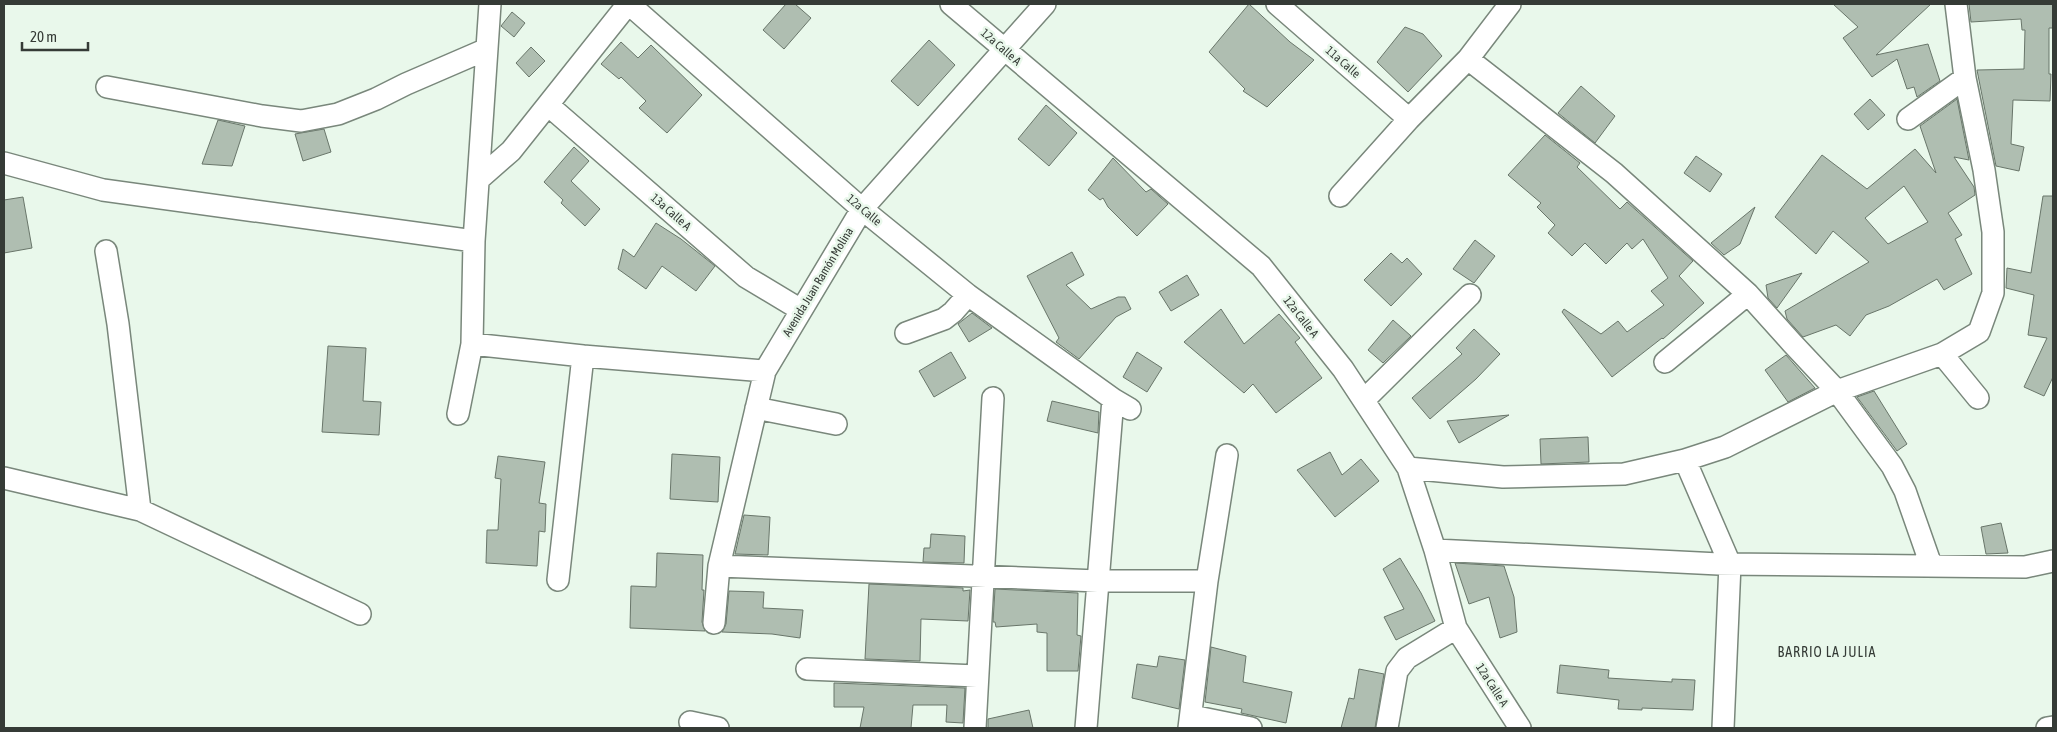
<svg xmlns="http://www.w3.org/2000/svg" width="2057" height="732" viewBox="0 0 2057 732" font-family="'Asap Condensed',sans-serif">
<rect width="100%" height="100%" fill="#e9f8eb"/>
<path fill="#afbeb1" stroke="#69766a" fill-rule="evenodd" d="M 786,4 L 795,4 L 811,18 L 784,49 L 763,30 Z
M 1249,4 L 1290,42 L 1314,60 L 1267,107 L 1243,91 L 1245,89 L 1209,52 Z
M 1833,4 L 1931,4 L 1876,55 L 1928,44 L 1940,81 L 1917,97 L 1914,87 L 1907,89 L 1897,59 L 1872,77 L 1843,38 L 1858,27 Z
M 1969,4 L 2053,4 L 2053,28 L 2049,28 L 2049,74 L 2051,74 L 2050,101 L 2013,100 L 2011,144 L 2024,147 L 2019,171 L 1996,166 L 1977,70 L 2024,69 L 2025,30 L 2022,30 L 2021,19 L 1971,22 Z
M 512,12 L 525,23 L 514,37 L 501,26 Z
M 1405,27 L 1423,34 L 1442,56 L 1408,92 L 1377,62 Z
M 929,40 L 955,65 L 918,106 L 891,81 Z
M 621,42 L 638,58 L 651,45 L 702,95 L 667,133 L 639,108 L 646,101 L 621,77 L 619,79 L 601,64 Z
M 531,47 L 545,61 L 529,77 L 516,63 Z
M 1581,86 L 1615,116 L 1595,143 L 1558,113 Z
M 1870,99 L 1885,115 L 1868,130 L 1854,114 Z
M 1957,99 L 1969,160 L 1954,157 L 1974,187 L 1975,195 L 1948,213 L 1962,235 L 1955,239 L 1972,274 L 1944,290 L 1937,279 L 1889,306 L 1866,315 L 1850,336 L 1836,325 L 1803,337 L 1787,319 L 1785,311 L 1869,262 L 1833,231 L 1816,254 L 1775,217 L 1822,155 L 1867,189 L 1915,149 L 1936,173 L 1920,126 ZM 1904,186 L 1928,222 L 1888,244 L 1865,218 Z
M 1046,105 L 1077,133 L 1049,166 L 1018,139 Z
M 218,120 L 245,126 L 232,166 L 202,164 Z
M 324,129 L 331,152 L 303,161 L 295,134 Z
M 1545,135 L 1580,163 L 1577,167 L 1620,209 L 1627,202 L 1693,261 L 1679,276 L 1704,303 L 1663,339 L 1662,338 L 1612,377 L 1562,312 L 1564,309 L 1601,334 L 1618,321 L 1627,332 L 1664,305 L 1651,291 L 1668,278 L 1643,239 L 1632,249 L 1627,243 L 1606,264 L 1585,243 L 1572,256 L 1548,233 L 1555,225 L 1537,207 L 1541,203 L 1508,175 Z
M 574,147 L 589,161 L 571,181 L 600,209 L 585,226 L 561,203 L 563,200 L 544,182 Z
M 1696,156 L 1722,174 L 1710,192 L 1684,173 Z
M 1113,158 L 1146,192 L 1151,189 L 1168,204 L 1137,236 L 1108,207 L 1103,198 L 1100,200 L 1088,190 Z
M 2043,196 L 2053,196 L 2053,377 L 2044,396 L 2024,387 L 2047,338 L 2028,335 L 2034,295 L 2006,288 L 2007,268 L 2031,273 Z
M 23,197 L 32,248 L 4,253 L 4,200 Z
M 1755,207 L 1740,244 L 1724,255 L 1711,243 Z
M 656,223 L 681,239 L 715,266 L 696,291 L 662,266 L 646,289 L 618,269 L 623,249 L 634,257 Z
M 1475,240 L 1495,256 L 1474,283 L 1453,269 Z
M 1072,252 L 1084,275 L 1066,285 L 1091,309 L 1118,297 L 1125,297 L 1131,309 L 1116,317 L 1079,359 L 1056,342 L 1059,338 L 1027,276 Z
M 1391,253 L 1402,263 L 1407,258 L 1422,274 L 1391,306 L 1364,280 Z
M 1802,273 L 1777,308 L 1768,298 L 1766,285 Z
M 1187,275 L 1199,295 L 1171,311 L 1159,292 Z
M 1221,309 L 1244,344 L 1279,314 L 1300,338 L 1295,342 L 1322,378 L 1276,413 L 1253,384 L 1244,393 L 1184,342 Z
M 972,313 L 992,328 L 969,342 L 958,324 Z
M 1393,320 L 1411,336 L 1383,363 L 1368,350 Z
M 1474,329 L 1500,354 L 1476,379 L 1430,419 L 1412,398 L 1462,354 L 1456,348 Z
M 328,346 L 366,348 L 363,401 L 381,402 L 379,435 L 322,432 Z
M 951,352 L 966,378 L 934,397 L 919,371 Z
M 1137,352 L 1162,368 L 1147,392 L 1123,377 Z
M 1786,355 L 1815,388 L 1788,402 L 1765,370 Z
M 1874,391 L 1907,444 L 1897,451 L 1857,397 Z
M 1052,401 L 1099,412 L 1098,433 L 1047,421 Z
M 1509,415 L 1459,443 L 1447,421 Z
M 1588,437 L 1589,462 L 1541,464 L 1540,439 Z
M 1330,452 L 1342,475 L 1361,459 L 1379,481 L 1335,517 L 1297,470 Z
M 672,454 L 720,457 L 718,502 L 670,499 Z
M 498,456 L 545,462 L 539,503 L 546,504 L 545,532 L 539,531 L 537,566 L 486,563 L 487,530 L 498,530 L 501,479 L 495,478 Z
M 744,515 L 770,517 L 768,555 L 735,554 Z
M 2001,523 L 2008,553 L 1986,554 L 1981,527 Z
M 931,534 L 965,536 L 964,563 L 923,562 L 924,548 L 930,548 Z
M 657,553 L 703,555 L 702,590 L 704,590 L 702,622 L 705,631 L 630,628 L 631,586 L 656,587 Z
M 1400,558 L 1421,593 L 1435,621 L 1396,640 L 1384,617 L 1404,609 L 1383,569 Z
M 1455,563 L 1504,566 L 1514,597 L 1517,632 L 1500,638 L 1489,597 L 1469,604 Z
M 869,584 L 963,588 L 963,591 L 970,590 L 968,621 L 921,619 L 920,661 L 865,659 Z
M 995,589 L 1078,593 L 1077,635 L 1081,636 L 1078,671 L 1047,671 L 1047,633 L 1037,632 L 1037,624 L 996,627 L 995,622 L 993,622 Z
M 729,591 L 764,592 L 763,608 L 803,610 L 800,638 L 772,634 L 722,632 L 726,624 Z
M 1211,647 L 1246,656 L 1243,682 L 1292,692 L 1286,723 L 1241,713 L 1242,709 L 1205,702 Z
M 1159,656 L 1185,660 L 1179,709 L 1132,698 L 1137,664 L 1157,667 Z
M 1560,665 L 1609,670 L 1608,678 L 1672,682 L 1672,679 L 1695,680 L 1693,710 L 1642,708 L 1642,710 L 1618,709 L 1619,700 L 1557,693 Z
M 1359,669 L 1384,674 L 1375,728 L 1341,728 L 1349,698 L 1354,699 Z
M 834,683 L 965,688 L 963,723 L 946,722 L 947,705 L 913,705 L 911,728 L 860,728 L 864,707 L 834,707 Z
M 1029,710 L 1033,728 L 988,728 L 988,719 Z"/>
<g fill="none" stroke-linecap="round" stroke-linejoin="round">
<defs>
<path id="minor" d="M 629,4 L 862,209 L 968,295 L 1113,399 L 1130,409
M 951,4 L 1261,266 L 1343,369 L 1408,468 L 1435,550 L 1456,628 L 1520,728
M 1277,4 L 1409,119
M 1468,59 L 1614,173 L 1748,294 L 1792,343 L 1837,391 L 1892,466 L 1905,491 L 1931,565
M 107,87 L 262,116 L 301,121 L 338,114 L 376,99 L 406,84 L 487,49
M 548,105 L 746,277 L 801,310
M 1908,119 L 1965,78
M 4,163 L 103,190 L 474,241
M 479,179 L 511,151 L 628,4
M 1340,196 L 1409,119 L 1468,59 L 1510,4
M 106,251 L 118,324 L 140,510
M 906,333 L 944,319 L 953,312 L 968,295
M 472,344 L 583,356 L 765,371
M 1942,354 L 1978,398
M 1665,362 L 1748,294
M 1364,400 L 1470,295
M 756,408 L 836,424
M 458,414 L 472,344 L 474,241 L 490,4
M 1685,460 L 1730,564 L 1723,728
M 1408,468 L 1503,477 L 1624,474 L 1685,460 L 1725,447 L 1837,391 L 1942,354 L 1979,332 L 1993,293 L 1993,232 L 1984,170 L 1965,78 L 1956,4
M 4,478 L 140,510 L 360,614
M 1435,550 L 1719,564 L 2025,567 L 2053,561
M 719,566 L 1098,581 L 1207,581
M 558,580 L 583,356
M 714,623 L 719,566 L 765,371 L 862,209 L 1045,4
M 807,669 L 977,676
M 1192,716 L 1251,728
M 690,722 L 718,728
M 975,728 L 993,398
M 1086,728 L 1113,399
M 1189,728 L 1207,581 L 1227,455
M 1387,728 L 1397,671 L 1407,658 L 1456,628
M 2047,728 L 2053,727"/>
</defs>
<use href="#minor" stroke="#79877b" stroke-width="24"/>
<use href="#minor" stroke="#fff" stroke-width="21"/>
</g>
<g text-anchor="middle" stroke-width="5" stroke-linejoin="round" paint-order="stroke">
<g font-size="12" fill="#353b36" stroke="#e9f8eb">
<text transform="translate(1001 47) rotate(41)" y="4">12a Calle A</text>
<text transform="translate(1343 62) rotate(41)" y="4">11a Calle</text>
<text transform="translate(864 210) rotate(40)" y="4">12a Calle</text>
<text transform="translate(671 212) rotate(41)" y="4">13a Calle A</text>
<text transform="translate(818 282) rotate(-59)" y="4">Avenida Juan Ramón Molina</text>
<text transform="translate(1301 317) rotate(52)" y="4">12a Calle A</text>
<text transform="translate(1492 685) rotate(57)" y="4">12a Calle A</text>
</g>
<g font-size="14" letter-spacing="1" fill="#353b36" stroke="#e9f8eb">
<text x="1827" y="657">BARRIO LA JULIA</text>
</g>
</g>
<rect width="2057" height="732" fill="none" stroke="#353b36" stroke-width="10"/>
<path d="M22 42v8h66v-8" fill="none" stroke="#353b36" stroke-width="2.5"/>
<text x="30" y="42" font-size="15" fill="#353b36" stroke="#e9f8eb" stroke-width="4" paint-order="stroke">20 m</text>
</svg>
